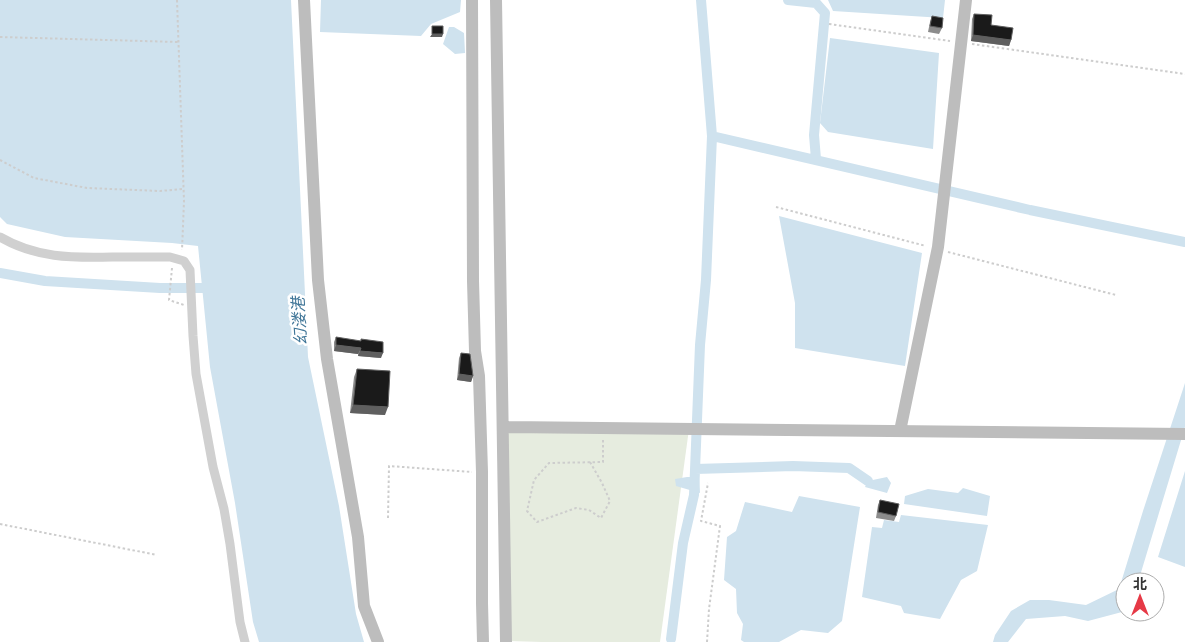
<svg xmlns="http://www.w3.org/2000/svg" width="1185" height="642" viewBox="0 0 1185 642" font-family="'Work Sans','Noto Sans SC',sans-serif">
<rect width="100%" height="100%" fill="#fff"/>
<path fill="#e6ecdf" d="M 503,427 L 689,429 L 660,642 L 542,642 L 506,641 Z"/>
<path fill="#cfe2ee" d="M 0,0 L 291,0 L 308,357 L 339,506 L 356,614 L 364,642 L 259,642 L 253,622 L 235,503 L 210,367 L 198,246 L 172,243 L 65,237 L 7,224 L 0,217 Z
M 321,0 L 461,0 L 460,12 L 431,24 L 421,36 L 320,32 Z
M 828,0 L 945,0 L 943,18 L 833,11 Z
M 449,27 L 454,27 L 464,33 L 465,53 L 455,54 L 443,44 Z
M 830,38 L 939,53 L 933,149 L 828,132 L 820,123 Z
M 779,216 L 922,253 L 905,366 L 795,348 L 795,303 Z
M 1185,383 L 1185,427 L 1139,579 L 1140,582 L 1125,582 L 1125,612 L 1144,612 L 1143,616 L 1122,612 L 1088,621 L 1065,616 L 1026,619 L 1008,642 L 993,642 L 995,635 L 1011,611 L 1030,600 L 1049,600 L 1086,605 L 1119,589 L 1143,511 Z
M 1185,471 L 1185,567 L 1158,557 Z
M 687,477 L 699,477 L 700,493 L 676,486 L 675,479 Z
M 887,477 L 891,483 L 887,493 L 865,487 L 868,481 Z
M 963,488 L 990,496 L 987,516 L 904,504 L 905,496 L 928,489 L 958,493 Z
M 799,496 L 860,507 L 842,621 L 828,633 L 801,630 L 779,642 L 744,642 L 741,640 L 743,624 L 737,613 L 736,589 L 724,580 L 727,537 L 736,531 L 745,502 L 792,512 Z
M 901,515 L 988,525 L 977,571 L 961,580 L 940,619 L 904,613 L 901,606 L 862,597 L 872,527 L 882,528 L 884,520 L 899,522 Z"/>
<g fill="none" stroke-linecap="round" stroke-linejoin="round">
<path stroke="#cfe2ee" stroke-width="10" d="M 788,0 L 816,3 L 825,13 L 814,135 L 816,159
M 712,136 L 1030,210 L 1185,242
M 0,273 L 45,281 L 160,288 L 216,288
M 695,469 L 793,466 L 849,468 L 868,481
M 671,639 L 683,543 L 694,495 L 700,345 L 706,280 L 712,136 L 701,0"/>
<path stroke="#cdcdcd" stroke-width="2" stroke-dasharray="2.5 2.5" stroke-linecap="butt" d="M 177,0 L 184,201 L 182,250
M 829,24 L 950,41
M 0,37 L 178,42
M 972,44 L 1185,74
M 0,160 L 34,178 L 87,188 L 160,191 L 183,189
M 776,207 L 926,246
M 948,252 L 1116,295
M 172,268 L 169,300 L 184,305
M 590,462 L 602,483 L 610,501 L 601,518 L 589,510 L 576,508 L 537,522 L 527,511 L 534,480 L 549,463 L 603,462 L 603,438
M 388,518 L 389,466 L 472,472
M 0,524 L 157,555
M 707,642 L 709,609 L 720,526 L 701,521 L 708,483"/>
<path stroke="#d0d0d0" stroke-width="9" d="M 0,237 C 36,258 71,258 112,257 C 131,257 150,257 170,257 L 184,261 L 190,270 L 193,336 L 196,374 L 213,467 L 224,509 L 230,544 L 240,622 L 245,642"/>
<path stroke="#bdbdbd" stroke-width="12" d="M 304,0 L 318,280 L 327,359 L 358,537 L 364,606 L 378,642
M 472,0 L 473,281 L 475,351 L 479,376 L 482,472 L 482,603 L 483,642
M 496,0 C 498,214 502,428 506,642
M 503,427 L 1185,434
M 900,431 L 938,247 L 966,0"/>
</g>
<path fill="#8c8c8c" d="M 974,14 L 991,25 L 1011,40 L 1009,46 L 971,41 L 972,19 Z
M 932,16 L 942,28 L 939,34 L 928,32 L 930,22 Z
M 336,337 L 381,358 L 358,356 L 358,354 L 334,351 L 334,342 Z
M 461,353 L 473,376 L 471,382 L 457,380 L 459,358 Z
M 357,369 L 385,415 L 350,413 L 354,377 Z
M 880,500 L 896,516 L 894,521 L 876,518 L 878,505 Z"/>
<path fill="#5f5f5f" d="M 432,34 L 443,34 L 442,37 L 430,37 Z
M 973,35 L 1011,40 L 1009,46 L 971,41 Z
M 336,345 L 361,348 L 358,354 L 334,351 Z
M 360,351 L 383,353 L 381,358 L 358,356 Z
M 459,374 L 473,376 L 471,382 L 457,380 Z
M 353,405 L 388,407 L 385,415 L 350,413 Z"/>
<path fill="#1a1a1a" stroke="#5f5f5f" d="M 974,14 L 992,15 L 991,25 L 1013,28 L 1011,40 L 973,35 Z
M 932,16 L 943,18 L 942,28 L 930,26 Z
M 432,26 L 443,26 L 443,34 L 432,34 Z
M 336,337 L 361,341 L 361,339 L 383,342 L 383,353 L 360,351 L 361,348 L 336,345 Z
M 461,353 L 470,354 L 473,376 L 459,374 Z
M 357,369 L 390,371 L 388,407 L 353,405 Z
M 880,500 L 899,504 L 896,516 L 878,512 Z"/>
<g text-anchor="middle" stroke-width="5" stroke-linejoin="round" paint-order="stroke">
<g font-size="16" font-style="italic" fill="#3f7597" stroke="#fff">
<text transform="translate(299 321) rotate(-94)" y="6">幻溇港</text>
</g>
</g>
<g transform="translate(1140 597)"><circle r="24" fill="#ffffff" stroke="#adadad"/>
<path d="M0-4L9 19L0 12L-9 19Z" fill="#e63946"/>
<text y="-8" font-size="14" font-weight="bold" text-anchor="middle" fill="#333333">北</text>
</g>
</svg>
